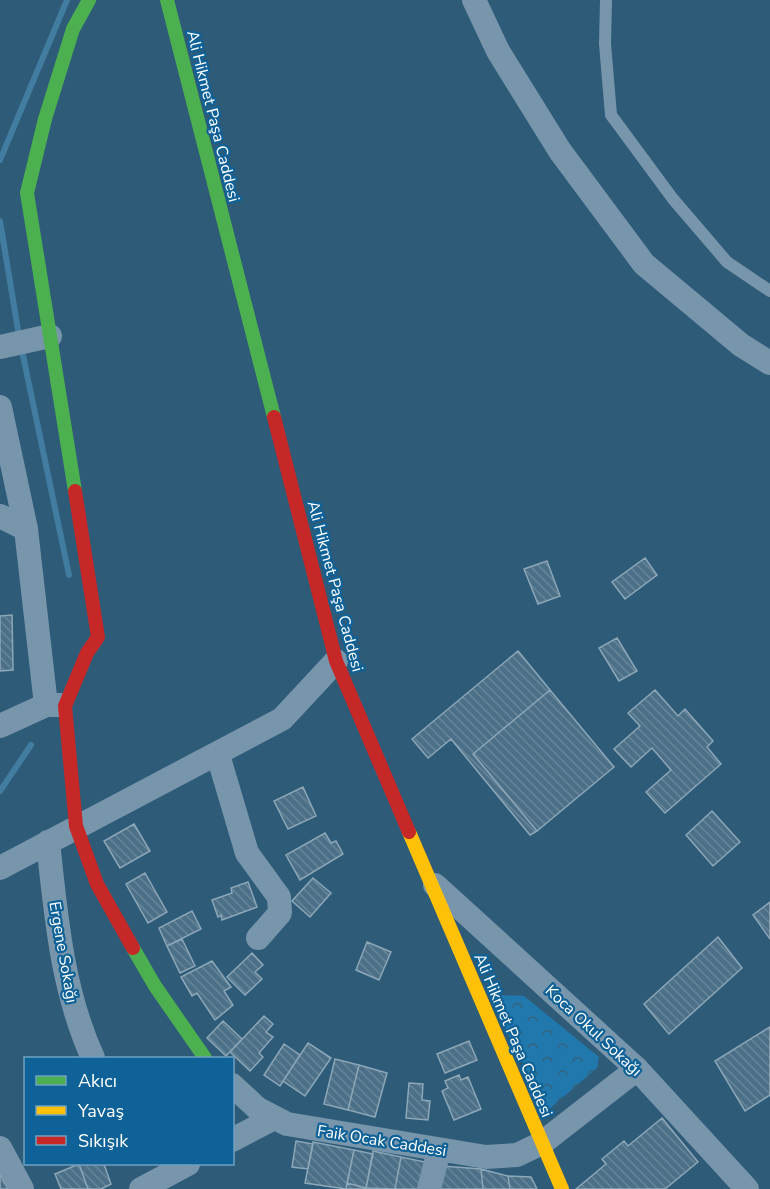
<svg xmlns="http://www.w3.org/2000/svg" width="770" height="1189" viewBox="0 0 770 1189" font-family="'Nunito Sans',sans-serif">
<defs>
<pattern id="park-crowns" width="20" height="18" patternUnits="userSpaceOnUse" patternTransform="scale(1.5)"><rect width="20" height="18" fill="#2078ac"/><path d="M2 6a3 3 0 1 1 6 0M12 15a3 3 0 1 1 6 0" fill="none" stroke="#36627c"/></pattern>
<pattern id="building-back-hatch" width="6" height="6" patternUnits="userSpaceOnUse" patternTransform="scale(1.5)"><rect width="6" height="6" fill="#4c7087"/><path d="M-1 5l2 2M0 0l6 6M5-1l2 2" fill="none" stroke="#678599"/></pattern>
</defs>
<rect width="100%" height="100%" fill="#2e5b78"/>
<path fill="url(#park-crowns)" d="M 499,995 L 524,996 L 599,1057 L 597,1068 L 547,1111 L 494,1006 Z"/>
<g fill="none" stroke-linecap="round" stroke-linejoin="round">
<path stroke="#427ca1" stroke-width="6" d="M 0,160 L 67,0
M 0,221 L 19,336
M 21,346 L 69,575
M 0,791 L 31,745"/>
</g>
<path fill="url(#building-back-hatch)" stroke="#8ca7b8" stroke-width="1.5" d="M 645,558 L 657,575 L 625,599 L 612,582 Z
M 547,561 L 560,596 L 538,604 L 524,569 Z
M 12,615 L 13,670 L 0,671 L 0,616 Z
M 617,638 L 637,671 L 619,681 L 599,648 Z
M 518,651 L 550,690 L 473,754 L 537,831 L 530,835 L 451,739 L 428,758 L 412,739 Z
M 550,690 L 614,767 L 537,831 L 473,754 Z
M 655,690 L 678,716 L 685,709 L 713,741 L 707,747 L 721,764 L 665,813 L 646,792 L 671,770 L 652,748 L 631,767 L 614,749 L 640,726 L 628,713 Z
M 303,787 L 316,816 L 288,829 L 274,801 Z
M 712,811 L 740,842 L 713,866 L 686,835 Z
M 134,824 L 150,851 L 120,868 L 104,841 Z
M 325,833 L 331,843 L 336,841 L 343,854 L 300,880 L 286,855 Z
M 145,873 L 167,912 L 148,923 L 126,884 Z
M 313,878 L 331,893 L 310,917 L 292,901 Z
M 248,882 L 257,907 L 222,920 L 221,915 L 218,917 L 212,900 L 232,893 L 231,888 Z
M 770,902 L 770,939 L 753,915 Z
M 192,911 L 201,929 L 167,946 L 159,928 Z
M 718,937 L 742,968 L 669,1034 L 644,1004 Z
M 182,939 L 195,966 L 180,973 L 167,946 Z
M 367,942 L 391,952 L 379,980 L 356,970 Z
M 252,953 L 263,965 L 255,972 L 262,979 L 245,995 L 227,977 Z
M 212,961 L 231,987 L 224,991 L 233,1005 L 215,1020 L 197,993 L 192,996 L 181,977 Z
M 264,1016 L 273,1024 L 266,1032 L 273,1037 L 259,1053 L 263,1057 L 250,1071 L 230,1052 Z
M 223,1021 L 242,1039 L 226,1056 L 207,1038 Z
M 770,1027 L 770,1095 L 745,1111 L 715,1061 Z
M 469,1041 L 477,1060 L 445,1073 L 437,1054 Z
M 308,1043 L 331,1058 L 305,1096 L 283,1081 Z
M 284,1044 L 300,1055 L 280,1086 L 264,1075 Z
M 335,1059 L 359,1065 L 348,1110 L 324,1104 Z
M 359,1065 L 387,1073 L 375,1117 L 348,1110 Z
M 459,1075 L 461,1080 L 468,1077 L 481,1109 L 454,1120 L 442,1091 L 448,1088 L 445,1081 Z
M 409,1083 L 423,1084 L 422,1100 L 430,1101 L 428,1120 L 406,1118 Z
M 662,1118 L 698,1162 L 665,1189 L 576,1189 L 606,1164 L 602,1159 L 624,1141 L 628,1146 Z
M 296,1141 L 313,1144 L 308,1169 L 292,1167 Z
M 313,1142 L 354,1150 L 346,1189 L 305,1183 Z
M 354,1150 L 373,1154 L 366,1188 L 347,1183 Z
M 373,1151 L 401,1157 L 395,1189 L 366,1188 Z
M 401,1157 L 425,1162 L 419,1189 L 395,1189 Z
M 79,1164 L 104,1164 L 111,1184 L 101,1189 L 88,1189 Z
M 79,1164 L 88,1189 L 61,1189 L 55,1174 Z
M 442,1166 L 481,1169 L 483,1189 L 439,1189 Z
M 481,1169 L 508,1176 L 510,1189 L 483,1189 Z
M 0,1174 L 8,1189 L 0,1189 Z
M 508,1176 L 531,1177 L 537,1189 L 510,1189 Z
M 347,1183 L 366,1188 L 372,1189 L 346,1189 Z"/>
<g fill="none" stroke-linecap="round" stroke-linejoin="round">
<path stroke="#7896ab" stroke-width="12" d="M 606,0 L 605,44 L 611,115 L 673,199 L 727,262 L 770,291"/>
<path stroke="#7896ab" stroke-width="24" d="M 474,0 L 498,51 L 560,151 L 644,264 L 741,345 L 770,363
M 0,347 L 50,336
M 0,407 L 26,529 L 46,705
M 0,516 L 26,529
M 0,726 L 46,705 L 60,705
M 218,755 L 247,853 L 279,897 L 280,913 L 258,938
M 48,842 C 56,916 62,990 93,1058
M 0,868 L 282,719 L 336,661
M 435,885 L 637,1069 L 747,1189
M 232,1085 L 258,1109 L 287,1124 L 486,1157 L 517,1155 L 542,1143 L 637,1069
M 232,1140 L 274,1118
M 0,1148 L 22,1189
M 141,1189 L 188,1164
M 429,1189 L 439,1150"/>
<path stroke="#4caf50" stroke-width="14" d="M 167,0 L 274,417
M 75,491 L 27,193 L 45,119 L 73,29 L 89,0
M 133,948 L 155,986 L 205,1058"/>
<path stroke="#ffc107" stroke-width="14" d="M 409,832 L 562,1189"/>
<path stroke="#c62828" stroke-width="14" d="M 274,417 L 336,661 L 409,832
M 75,491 L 98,637 L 87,653 L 65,706 L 76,826 L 97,884 L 133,948"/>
</g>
<g text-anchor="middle" stroke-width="4.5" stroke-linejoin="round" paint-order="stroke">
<g font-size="16" fill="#fff" stroke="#0f6297">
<text transform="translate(214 116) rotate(76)" y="6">Ali Hikmet Paşa Caddesi</text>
<text transform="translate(336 586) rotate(75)" y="6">Ali Hikmet Paşa Caddesi</text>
<text transform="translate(64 952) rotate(80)" y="6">Ergene Sokağı</text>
<text transform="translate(594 1030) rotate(43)" y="6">Koca Okul Sokağı</text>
<text transform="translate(514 1035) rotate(67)" y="6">Ali Hikmet Paşa Caddesi</text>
<text transform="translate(382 1140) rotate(9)" y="6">Faik Ocak Caddesi</text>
</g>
</g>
<rect x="24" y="1057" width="210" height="108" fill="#0f6297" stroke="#6fa1c1" stroke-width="1.5"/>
<rect x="36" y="1076" width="30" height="9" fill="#4caf50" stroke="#6fa1c1" stroke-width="1.5"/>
<text x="78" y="1087" font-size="18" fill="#ffffff">Akıcı</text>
<rect x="36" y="1106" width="30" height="9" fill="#ffc107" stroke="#6fa1c1" stroke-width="1.5"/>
<text x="78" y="1117" font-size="18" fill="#ffffff">Yavaş</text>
<rect x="36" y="1136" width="30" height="9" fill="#c62828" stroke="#6fa1c1" stroke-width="1.5"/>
<text x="78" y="1147" font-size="18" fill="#ffffff">Sıkışık</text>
</svg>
